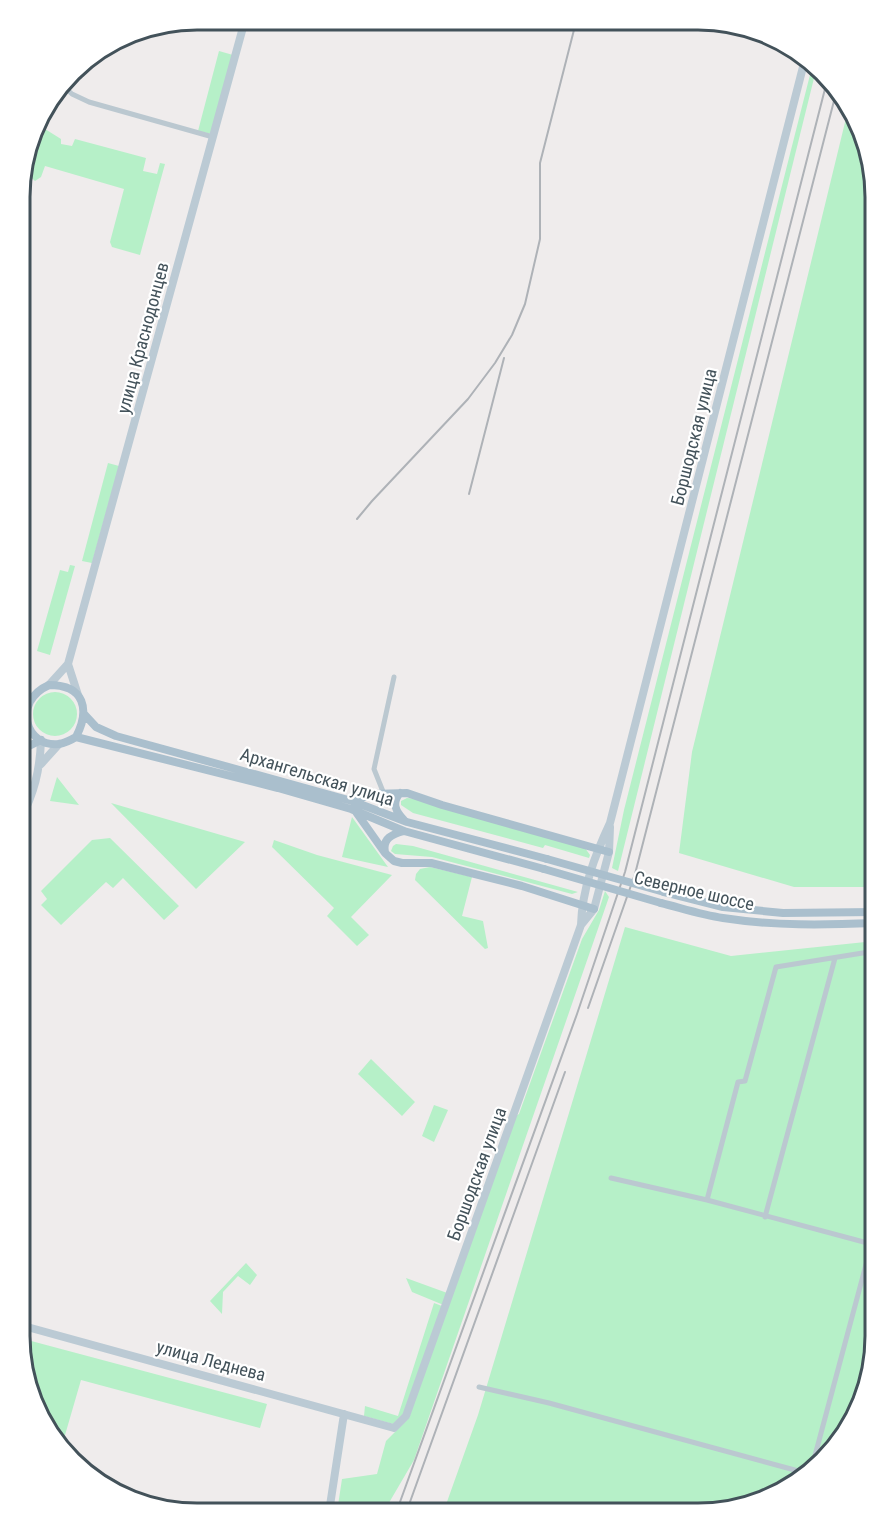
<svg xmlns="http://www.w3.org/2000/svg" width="895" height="1533" viewBox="0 0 895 1533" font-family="'Roboto Condensed',sans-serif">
<rect width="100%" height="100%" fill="#efecec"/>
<path fill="#b6f0c8" d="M 219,51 L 233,55 L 212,134 L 198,131 Z
M 813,63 L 817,66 L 618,871 L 612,868 L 624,810 Z
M 848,110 L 862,129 L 875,197 L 875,887 L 794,887 L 679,853 L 692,752 Z
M 37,124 L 61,139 L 61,144 L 72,146 L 75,139 L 146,158 L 143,171 L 157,174 L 160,163 L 165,164 L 140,255 L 112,247 L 110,242 L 124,189 L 45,166 L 41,177 L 35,181 L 22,169 Z
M 108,463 L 119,466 L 92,563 L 82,561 Z
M 70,565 L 75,566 L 50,655 L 37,651 L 60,570 L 68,572 Z
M33 714a22 22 0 1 1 44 0a22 22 0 1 1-44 0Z
M 57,777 L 79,805 L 50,801 Z
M 407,798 L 418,799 L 585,848 L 590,855 L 589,858 L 545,845 L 543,848 L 413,813 L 401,805 L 401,801 Z
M 111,803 L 245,842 L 196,889 Z
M 352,817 L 388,867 L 342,857 Z
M 110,838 L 179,906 L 164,920 L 123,878 L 113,888 L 106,882 L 61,925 L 41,905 L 47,899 L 41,891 L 92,840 Z
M 274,840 L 317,855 L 392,875 L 351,917 L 369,935 L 357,946 L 327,916 L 334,908 L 272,847 Z
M 396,844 L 413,846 L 578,892 L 572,894 L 432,857 L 395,854 L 391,851 L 393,846 Z
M 430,867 L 472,877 L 462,916 L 483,921 L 488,948 L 485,949 L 415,880 L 416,874 L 420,869 Z
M 605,891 L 609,897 L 414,1460 L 383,1513 L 337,1512 L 342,1479 L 377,1474 L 386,1441 L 409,1418 L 446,1306 L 412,1292 L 406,1278 L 450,1294 L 514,1117 L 519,1114 L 582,939 L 599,910 Z
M 625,927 L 731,956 L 875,941 L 875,1348 L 839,1444 L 766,1500 L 698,1513 L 443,1513 L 478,1415 Z
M 371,1059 L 415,1102 L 402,1116 L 358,1074 Z
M 434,1105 L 448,1110 L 434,1142 L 422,1136 Z
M 246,1263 L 257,1275 L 250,1285 L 238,1276 L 223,1292 L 222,1314 L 210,1301 Z
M 434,1303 L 442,1306 L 403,1414 L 393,1424 L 364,1416 L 365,1406 L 398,1416 Z
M 20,1338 L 267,1404 L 260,1428 L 81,1380 L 63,1442 L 33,1404 Z"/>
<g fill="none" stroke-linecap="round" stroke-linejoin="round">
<path stroke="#bbc8d0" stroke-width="5" d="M 63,86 L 72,94 L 89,102 L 213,137
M 384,794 L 374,769 L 394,677
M 611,1178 L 707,1200 L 875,1245
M 707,1200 L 738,1082 L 745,1081 L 776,967 L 875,951
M 765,1217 L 835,958
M 479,1387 L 549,1403 L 802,1472
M 813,1463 L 875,1231
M 171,1511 L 175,1512"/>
<path stroke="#bbcad4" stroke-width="8" d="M 68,664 L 78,695
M 49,685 L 68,664 L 245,20
M 41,764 L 59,744
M 20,821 C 34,793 40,771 41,740
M 581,925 L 594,909 L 609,852 L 610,827
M 20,1325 L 394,1428 L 406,1416 L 581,925 C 582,889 595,855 610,823 L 805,59
M 329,1512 L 344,1414"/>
<path stroke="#aabfcd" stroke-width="8" d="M 49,685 C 85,685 90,710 76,737 C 71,740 65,743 59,744 C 26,748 11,702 49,685 Z
M 20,696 L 31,698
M 84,714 L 96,727 L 116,736 L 352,801 L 407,822 L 547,859
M 76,737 L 278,788 L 351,809 L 404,831 L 544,869
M 20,748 L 23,749 L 41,740
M 400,793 C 391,803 396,812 404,820
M 352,801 L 373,794 L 407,793 L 442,805 L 609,852
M 356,812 L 385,853 L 394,861 L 402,863 L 431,863 L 522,886 L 594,909
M 385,852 C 382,838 393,834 404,831
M 664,892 L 723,907 L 783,913 L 875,912
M 661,903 C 681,908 702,915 723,918 C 774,926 824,925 875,923"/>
<path stroke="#aeb2b7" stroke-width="2" d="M 469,494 L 504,358
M 357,519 L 372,501 L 468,399 L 495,363 L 512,335 L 525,304 L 540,239 L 540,163 L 576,22
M 588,1008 L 635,874 L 836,93
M 396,1513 L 577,1014 L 625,872 L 827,81
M 406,1513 L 565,1072"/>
<path stroke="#aabfcd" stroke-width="8" d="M 547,859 L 664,892
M 544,869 L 661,903"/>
</g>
<g text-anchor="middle" stroke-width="4.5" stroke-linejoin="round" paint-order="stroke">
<g font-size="18" fill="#43525a" stroke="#fff">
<text transform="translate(143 338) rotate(-75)" y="6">улица Краснодонцев</text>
<text transform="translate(694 437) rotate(-76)" y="6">Боршодская улица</text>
<text transform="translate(317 777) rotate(17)" y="6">Архангельская улица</text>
<text transform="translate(694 891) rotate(13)" y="6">Северное шоссе</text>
<text transform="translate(477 1174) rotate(-70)" y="6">Боршодская улица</text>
<text transform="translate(211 1361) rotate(15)" y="6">улица Леднева</text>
</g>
</g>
<path d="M0 0H895V1533H0ZM197 30H698A167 167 0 0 1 865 197V1336A167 167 0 0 1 698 1503H197A167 167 0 0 1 30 1336V197A167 167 0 0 1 197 30Z" fill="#fff" fill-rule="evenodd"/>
<path fill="none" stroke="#43525a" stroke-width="3" d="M197 30H698A167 167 0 0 1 865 197V1336A167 167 0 0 1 698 1503H197A167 167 0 0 1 30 1336V197A167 167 0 0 1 197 30Z"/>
</svg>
